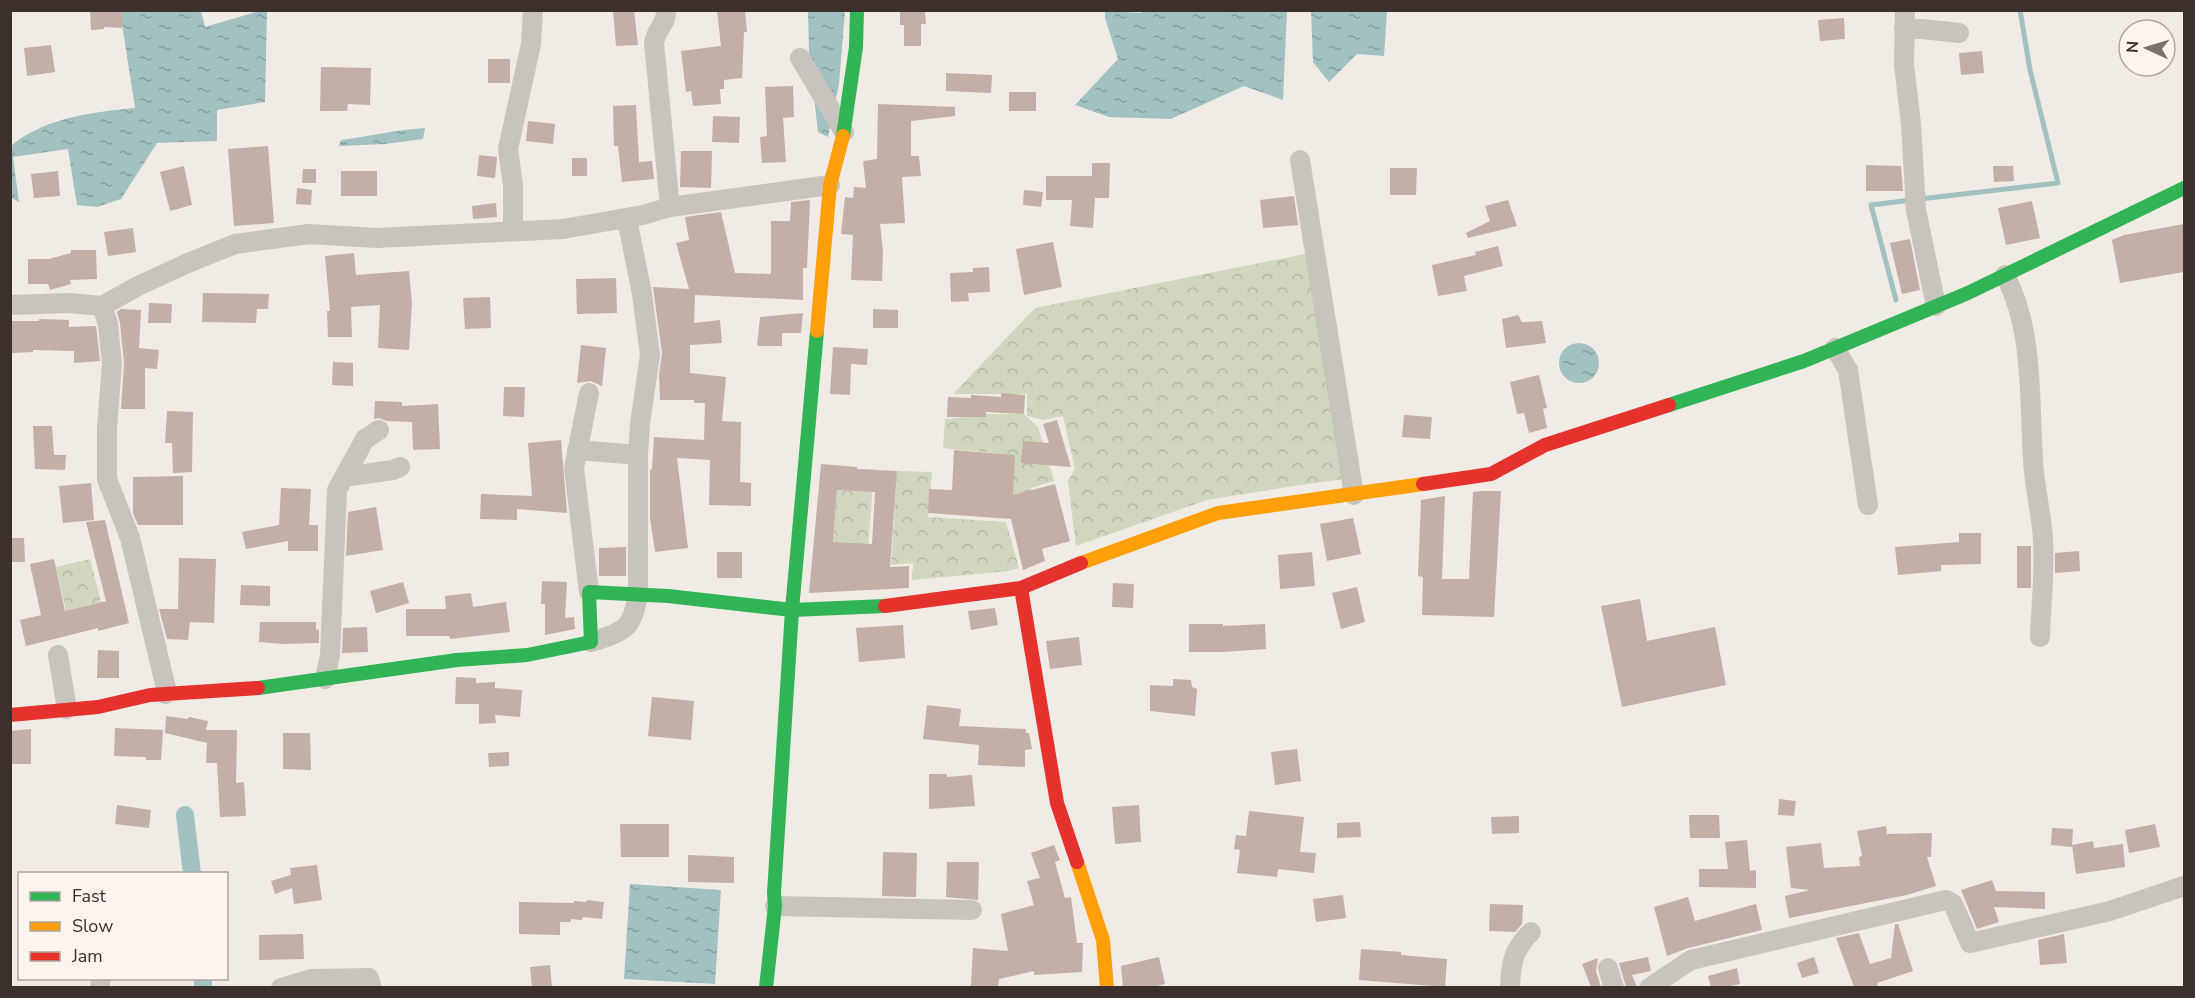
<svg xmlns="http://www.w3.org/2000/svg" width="2195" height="998" viewBox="0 0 2195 998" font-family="'Nunito Sans',sans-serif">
<defs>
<pattern id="forest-crowns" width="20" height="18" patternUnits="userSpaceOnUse" patternTransform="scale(1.5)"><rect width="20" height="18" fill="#d1d6bf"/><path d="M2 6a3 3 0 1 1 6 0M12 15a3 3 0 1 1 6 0" fill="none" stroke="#b4b8a4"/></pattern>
<pattern id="water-ripples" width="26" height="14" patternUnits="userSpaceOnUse" patternTransform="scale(1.5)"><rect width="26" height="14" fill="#a1c2c1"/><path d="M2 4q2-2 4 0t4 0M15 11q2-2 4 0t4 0" fill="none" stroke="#849e9d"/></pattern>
</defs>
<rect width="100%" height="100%" fill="#f0ebe5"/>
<path fill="url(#forest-crowns)" d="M 1310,253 L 1352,478 L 1293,486 L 1207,500 L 1076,546 L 1068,481 L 1075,469 L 1063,416 L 1043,420 L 1027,416 L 1027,394 L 953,394 L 1035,308 Z
M 986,414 L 1024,414 L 1038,427 L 1054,481 L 1031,488 L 1034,501 L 1011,508 L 1014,455 L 943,448 L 945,419 C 959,418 972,416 986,417 Z
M 859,469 L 874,469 L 867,565 L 852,543 L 833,542 L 837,490 L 858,491 Z
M 897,471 L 932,472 L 928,517 L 1006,522 L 1019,568 L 1009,571 L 912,580 L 913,563 L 891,565 Z
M 90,559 L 101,602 L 66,611 L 56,567 Z"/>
<path fill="url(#water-ripples)" d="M 1142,10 L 1287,11 L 1283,100 L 1244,86 L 1171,119 L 1109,117 L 1075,105 L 1118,59 L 1105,18 L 1105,11 L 1141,13 Z
M 120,11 L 201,11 L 205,27 L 259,11 L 267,11 L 265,102 L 217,110 L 217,141 L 157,143 L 121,199 L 97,207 L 77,205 L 68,149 L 13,157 L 19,202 L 11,198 L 11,146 C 44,118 92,112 135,108 Z
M 808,11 L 845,11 L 839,84 L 828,137 L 818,132 L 809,53 Z
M 1311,11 L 1387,11 L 1384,56 L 1357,54 L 1329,82 L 1313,62 Z
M 425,128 L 423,139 L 385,144 L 339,146 L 341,140 C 369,136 397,130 425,128 Z
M1559 363a20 20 0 1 1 40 0a20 20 0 1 1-40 0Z
M 630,884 L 721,890 L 715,984 L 624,979 Z"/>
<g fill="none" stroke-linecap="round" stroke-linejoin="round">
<path stroke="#a1c2c1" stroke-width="5" d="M 1920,199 L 2058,183 L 2030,70 L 2020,10
M 1896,300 L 1871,205 L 1911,200"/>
<path stroke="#a1c2c1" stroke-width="18" d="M 185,815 L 192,874
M 203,978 L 203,988"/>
</g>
<path fill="#c3afa7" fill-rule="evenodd" d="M 90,10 L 123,10 L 122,28 L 104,27 L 104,29 L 91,30 Z
M 613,10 L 634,10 L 638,45 L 616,46 Z
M 717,10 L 745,10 L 747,32 L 744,32 L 742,78 L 724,80 L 724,89 L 720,89 L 721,104 L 693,106 L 691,91 L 686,92 L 681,51 L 721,46 Z
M 900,10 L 925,10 L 926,24 L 921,24 L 921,46 L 904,46 L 904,25 L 900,25 Z
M 1844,18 L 1845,39 L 1820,41 L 1818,20 Z
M 51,45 L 55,72 L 27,76 L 24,48 Z
M 1982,51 L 1984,73 L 1961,75 L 1959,53 Z
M 488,59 L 510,59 L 510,83 L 488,83 Z
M 321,67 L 371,68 L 370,105 L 348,104 L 347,111 L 320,111 Z
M 946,73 L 992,75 L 991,93 L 946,91 Z
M 793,86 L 794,117 L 783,118 L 786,162 L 762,163 L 760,137 L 767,136 L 765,87 Z
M 1009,92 L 1036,92 L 1036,111 L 1009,111 Z
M 878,104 L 955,107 L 955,116 L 911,121 L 911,156 L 919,156 L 921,176 L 902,177 L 905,223 L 880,224 L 883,251 L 882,281 L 851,280 L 853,235 L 841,234 L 845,197 L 853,198 L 854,187 L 866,188 L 863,161 L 877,159 Z
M 636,105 L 639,162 L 652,161 L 654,179 L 622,182 L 618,146 L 614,146 L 613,106 Z
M 713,116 L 740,117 L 739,143 L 712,142 Z
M 528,121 L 555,124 L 553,144 L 526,141 Z
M 268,146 L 274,223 L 234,226 L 228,149 Z
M 681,151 L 712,151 L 711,188 L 680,187 Z
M 479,155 L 497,157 L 495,178 L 477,176 Z
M 572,158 L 587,158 L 587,176 L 572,176 Z
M 1092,163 L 1110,163 L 1109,198 L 1095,198 L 1093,228 L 1070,226 L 1072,200 L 1046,200 L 1046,176 L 1092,176 Z
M 1866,165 L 1901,166 L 1903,191 L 1866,191 Z
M 184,166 L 192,205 L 170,211 L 160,172 Z
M 1993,166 L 2013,166 L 2014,181 L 1994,182 Z
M 1390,168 L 1417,168 L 1416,195 L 1390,195 Z
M 303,169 L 316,169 L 316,183 L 302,183 Z
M 58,171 L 60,196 L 34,198 L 31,174 Z
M 341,171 L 377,171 L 377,196 L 341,196 Z
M 297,188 L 312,190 L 311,205 L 296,204 Z
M 1024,190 L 1043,192 L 1041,207 L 1023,205 Z
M 1294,196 L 1298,225 L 1263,228 L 1260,200 Z
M 810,200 L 807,268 L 803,268 L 803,300 L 695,295 L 694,323 L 720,320 L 722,343 L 690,345 L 690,373 L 726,377 L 722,421 L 741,422 L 740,482 L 751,483 L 751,506 L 709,505 L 710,460 L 677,458 L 688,548 L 655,552 L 650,518 L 650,470 L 652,469 L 654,437 L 704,440 L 705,403 L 694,403 L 694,400 L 660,400 L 659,374 L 662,353 L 653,287 L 689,289 L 676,243 L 689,240 L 685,217 L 721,212 L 735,273 L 771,274 L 771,221 L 790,221 L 791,202 Z
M 1508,200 L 1517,226 L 1468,238 L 1466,233 L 1490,221 L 1485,206 Z
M 2032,201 L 2040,238 L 2006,245 L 1998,208 Z
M 496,203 L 497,217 L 473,219 L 472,206 Z
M 2184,224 L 2184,272 L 2120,283 L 2112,240 L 2124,235 Z
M 133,228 L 136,252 L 108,256 L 104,232 Z
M 1910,239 L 1920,290 L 1902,294 L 1890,243 Z
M 1053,242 L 1062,287 L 1024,295 L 1016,249 Z
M 1498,246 L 1503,266 L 1464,276 L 1467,291 L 1438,296 L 1432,265 L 1476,255 L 1475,252 Z
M 71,250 L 96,250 L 97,279 L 70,280 L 71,284 L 50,290 L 48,284 L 28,284 L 28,259 L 49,259 L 71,253 Z
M 354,253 L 356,275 L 409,271 L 412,303 L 409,350 L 378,348 L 380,305 L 351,307 L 352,337 L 328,337 L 327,311 L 330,311 L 325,256 Z
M 989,267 L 990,292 L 968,293 L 969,301 L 951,302 L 950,273 L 973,272 L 973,268 Z
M 616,278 L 617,313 L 577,314 L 576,279 Z
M 203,293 L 269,294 L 268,309 L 257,309 L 256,323 L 202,322 Z
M 490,297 L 491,328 L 465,329 L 463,298 Z
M 149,303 L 172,304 L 171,323 L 148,323 Z
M 121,309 L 141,310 L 139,348 L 159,350 L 157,369 L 145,368 L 145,409 L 121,409 L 124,363 L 120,323 L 117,312 Z
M 873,309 L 898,310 L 898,328 L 873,328 Z
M 803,313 L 801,333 L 782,333 L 782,346 L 757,346 L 760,317 Z
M 1518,315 L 1522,322 L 1542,321 L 1546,343 L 1506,348 L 1502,319 Z
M 39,319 L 69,320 L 69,327 L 96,326 L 100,361 L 74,363 L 74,351 L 33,350 L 33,352 L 12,353 L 11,321 L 39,321 Z
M 581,345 L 606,348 L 602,386 L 591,381 L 577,383 Z
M 833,347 L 868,349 L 867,365 L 851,364 L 850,395 L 830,394 Z
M 333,362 L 353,363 L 353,386 L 332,385 Z
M 1539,375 L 1547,408 L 1543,409 L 1547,428 L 1529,433 L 1524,413 L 1517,414 L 1510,382 Z
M 504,387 L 525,387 L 524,417 L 503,416 Z
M 1001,393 L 1025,395 L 1024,414 L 986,412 L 986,417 L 947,417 L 948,397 L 971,398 L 971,395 L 1001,397 Z
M 375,401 L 402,402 L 402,406 L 438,404 L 440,449 L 413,450 L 412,422 L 387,421 L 379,418 L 374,419 Z
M 167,411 L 193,412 L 192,472 L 173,473 L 172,443 L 165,443 Z
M 1404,415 L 1432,417 L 1430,439 L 1402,437 Z
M 1057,420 L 1071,467 L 1021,463 L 1023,441 L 1049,443 L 1043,424 Z
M 33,426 L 52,426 L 54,455 L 66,455 L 65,470 L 35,469 Z
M 561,440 L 567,513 L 517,509 L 517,520 L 480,519 L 481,494 L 532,496 L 528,443 Z
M 954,450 L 1015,455 L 1013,495 L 1055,484 L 1070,541 L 1042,549 L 1045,561 L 1023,570 L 1011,519 L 928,513 L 929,489 L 952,490 Z
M 821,464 L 857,467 L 857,469 L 897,471 L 890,567 L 909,566 L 909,588 L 809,593 ZM 837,490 L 875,492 L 872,544 L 833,542 Z
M 183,476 L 183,525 L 138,525 L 133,513 L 133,477 Z
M 91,483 L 94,520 L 63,523 L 59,486 Z
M 281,488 L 311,489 L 309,525 L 318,525 L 318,551 L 288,551 L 288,541 L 246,549 L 242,532 L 279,525 Z
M 1482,491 L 1501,491 L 1494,617 L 1422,615 L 1423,577 L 1418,576 L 1421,500 L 1445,496 L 1442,579 L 1469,579 L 1473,492 Z
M 376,507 L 383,550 L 346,556 L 348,512 Z
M 1353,518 L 1361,554 L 1327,561 L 1320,524 Z
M 105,520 L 129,623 L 98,631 L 98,628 L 26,646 L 20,620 L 41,615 L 30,564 L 54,559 L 65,611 L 106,601 L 86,522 Z
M 1959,533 L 1981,533 L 1981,564 L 1941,565 L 1941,571 L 1898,575 L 1895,547 L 1959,542 Z
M 10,538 L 24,538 L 25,562 L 10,562 Z
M 2017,546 L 2031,546 L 2031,588 L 2017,588 Z
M 626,547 L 626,576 L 599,576 L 599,548 Z
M 2079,551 L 2080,571 L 2055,573 L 2055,553 Z
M 717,552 L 742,552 L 742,578 L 717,578 Z
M 1312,552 L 1315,586 L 1280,589 L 1278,555 Z
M 179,558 L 216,559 L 214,623 L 190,622 L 188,640 L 167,639 L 159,609 L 178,609 Z
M 542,581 L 567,582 L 565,618 L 574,617 L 575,629 L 545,635 L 545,604 L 541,604 Z
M 403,582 L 409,603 L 376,613 L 370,591 Z
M 1113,583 L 1134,584 L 1133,608 L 1112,607 Z
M 241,585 L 270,586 L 270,606 L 240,605 Z
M 1357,587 L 1365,622 L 1341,629 L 1332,593 Z
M 471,593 L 473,607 L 506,602 L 510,632 L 450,639 L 449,636 L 406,636 L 406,609 L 446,609 L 445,596 Z
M 1640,599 L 1647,641 L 1715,627 L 1726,685 L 1622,707 L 1601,606 Z
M 995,608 L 998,625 L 971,630 L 968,611 Z
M 260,622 L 316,622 L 316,630 L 319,629 L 319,643 L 282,644 L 259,642 Z
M 1189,624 L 1223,624 L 1223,626 L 1265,624 L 1266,649 L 1222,652 L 1189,652 Z
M 903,625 L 905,658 L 859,662 L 856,628 Z
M 367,627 L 368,652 L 342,653 L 343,628 Z
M 1079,637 L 1082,665 L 1050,669 L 1046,641 Z
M 98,650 L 119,651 L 119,678 L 97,678 Z
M 456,677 L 476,678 L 476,683 L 495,682 L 495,688 L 522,690 L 520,717 L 495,715 L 496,723 L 479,724 L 479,704 L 455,704 Z
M 1173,679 L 1191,680 L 1192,687 L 1197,689 L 1195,716 L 1150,711 L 1150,685 L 1173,686 Z
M 652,697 L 694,701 L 691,740 L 648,736 Z
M 927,705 L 961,709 L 959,726 L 1026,729 L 1026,733 L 1029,733 L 1032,749 L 1025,750 L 1025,767 L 978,765 L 979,745 L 923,739 Z
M 166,716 L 188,719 L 189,717 L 208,721 L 206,730 L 237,730 L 236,783 L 244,782 L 246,816 L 220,817 L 217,763 L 206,763 L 207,743 L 165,733 Z
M 115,728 L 163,730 L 161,760 L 146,760 L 146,757 L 114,756 Z
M 31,729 L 31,764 L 10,764 L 10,731 Z
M 283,733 L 310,733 L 311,770 L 283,769 Z
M 1297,749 L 1301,781 L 1275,785 L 1271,752 Z
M 509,752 L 509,766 L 489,767 L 488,753 Z
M 929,774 L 947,774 L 947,777 L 972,775 L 975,806 L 929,809 Z
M 1779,799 L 1796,801 L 1794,816 L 1778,815 Z
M 117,805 L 151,810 L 149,828 L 115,824 Z
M 1139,805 L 1141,842 L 1115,844 L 1112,807 Z
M 1249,811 L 1304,817 L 1300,852 L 1316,853 L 1314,873 L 1278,869 L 1277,877 L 1237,873 L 1240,850 L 1234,849 L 1236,835 L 1246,836 Z
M 1689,815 L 1719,815 L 1720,838 L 1690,838 Z
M 1519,816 L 1519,833 L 1492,834 L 1491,817 Z
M 1360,822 L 1361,837 L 1337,838 L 1337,823 Z
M 620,824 L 669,824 L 669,857 L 621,857 Z
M 2155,824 L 2160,847 L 2129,853 L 2125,830 Z
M 1886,826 L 1887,834 L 1932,833 L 1931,857 L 1927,857 L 1936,886 L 1907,895 L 1789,918 L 1785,896 L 1810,890 L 1791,888 L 1786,847 L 1821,843 L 1824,868 L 1860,866 L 1859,857 L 1862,856 L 1857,831 Z
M 2052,828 L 2073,829 L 2072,847 L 2051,845 Z
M 1747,840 L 1750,871 L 1756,870 L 1756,888 L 1699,887 L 1699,869 L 1728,869 L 1725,842 Z
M 2093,841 L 2094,848 L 2123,844 L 2125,867 L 2076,874 L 2072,845 Z
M 1054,845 L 1060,860 L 1055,862 L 1065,898 L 1071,897 L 1077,943 L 1083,943 L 1082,972 L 1034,975 L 1034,971 L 999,979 L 998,987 L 971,986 L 973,948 L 1008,951 L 1001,914 L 1034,905 L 1027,881 L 1040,878 L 1031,853 Z
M 883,852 L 917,853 L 916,897 L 882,896 Z
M 688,855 L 734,857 L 734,883 L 688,882 Z
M 947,862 L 979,862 L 978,900 L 946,897 Z
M 317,865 L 322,900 L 294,904 L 292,888 L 275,894 L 271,881 L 291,875 L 290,868 Z
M 1992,880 L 1996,891 L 2045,892 L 2045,909 L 1994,907 L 1999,922 L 1977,929 L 1961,890 Z
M 1343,895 L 1346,918 L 1316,922 L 1313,899 Z
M 1688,897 L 1695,921 L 1756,904 L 1762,930 L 1688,948 L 1667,956 L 1654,907 Z
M 587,900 L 604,902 L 602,919 L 583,917 L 582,920 L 571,919 L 571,922 L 560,922 L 560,935 L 519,934 L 519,902 L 574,903 L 574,901 L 586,902 Z
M 1490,904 L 1523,905 L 1522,924 L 1515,932 L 1489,931 Z
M 1895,924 L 1898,924 L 1913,971 L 1877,983 L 1878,987 L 1854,987 L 1836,938 L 1859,933 L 1870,964 L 1891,958 Z
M 303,934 L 304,959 L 259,960 L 259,935 Z
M 2064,934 L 2067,963 L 2040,965 L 2038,940 Z
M 1361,949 L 1401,952 L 1401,955 L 1447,959 L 1445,987 L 1359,980 Z
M 1159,957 L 1165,984 L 1152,987 L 1123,987 L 1121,966 Z
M 1648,957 L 1651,971 L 1632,975 L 1637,987 L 1626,987 L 1619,963 Z
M 1814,957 L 1819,973 L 1802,978 L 1797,963 Z
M 1598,958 L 1596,971 L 1601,987 L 1591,987 L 1582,964 Z
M 550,965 L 552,987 L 532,987 L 530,967 Z
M 1737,968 L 1740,984 L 1726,987 L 1711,987 L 1708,976 Z"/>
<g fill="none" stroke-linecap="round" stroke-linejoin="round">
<path stroke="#c9c3be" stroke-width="20" d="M 666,10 C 667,24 656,29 654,43 L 670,207 L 830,185
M 1905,10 L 1904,65 L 1911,124 L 1916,210 L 1936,306
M 1904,27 L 1959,33
M 800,58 L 844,132
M 1300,160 L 1354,495
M 513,231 L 513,185 L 508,149 L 531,44 L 533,10
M 2005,275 C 2034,331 2029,398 2033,459 C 2034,487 2042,514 2043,541 C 2045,573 2041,605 2040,637
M 10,305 L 69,303 L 102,306 L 138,286 L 188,263 L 235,244 L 309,234 L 377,238 L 563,229 L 643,215 L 670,207
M 102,306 L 108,324 L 112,364 L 107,428 L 107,479 L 130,538 L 166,688 L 165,694
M 1835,348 L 1848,370 L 1868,505
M 577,450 L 638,455
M 344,477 L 393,470 L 400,467
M 589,592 L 574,468 L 589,393
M 591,642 C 625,631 632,630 638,594 L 638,455 L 640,424 L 650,355 L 642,294 L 627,219
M 58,655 L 67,709
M 325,679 L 330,655 L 337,490 L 365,439 L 379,430
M 775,906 L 972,910
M 1608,968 L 1614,988
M 100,988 L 101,978
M 281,988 L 311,979 L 369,978 L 372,988
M 1510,988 C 1511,962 1513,950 1531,932
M 1649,988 L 1691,960 L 1946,900 L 1953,904 L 1970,943 L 2110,911 L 2184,886"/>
<path stroke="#30b455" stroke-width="14" d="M 843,136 L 856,47 L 857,10
M 1669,405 L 1804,361 L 1968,293 L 2184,188
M 258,688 L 457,660 L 527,655 L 591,642 L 589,592 L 668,596 L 792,610 L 885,606
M 766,988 L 775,906 L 774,893 L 792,610 L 817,331"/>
<path stroke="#ff9f0a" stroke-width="14" d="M 817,331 L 830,185 L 843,136
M 1081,563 L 1218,513 L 1423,484
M 1077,862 L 1103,940 L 1107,988"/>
<path stroke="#e5322d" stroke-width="14" d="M 1423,484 L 1491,474 L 1545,445 L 1669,405
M 1021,588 L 1057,803 L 1077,862
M 885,606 L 1021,588 L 1081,563
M 10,715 L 98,707 L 150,695 L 258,688"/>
</g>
<rect width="2195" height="998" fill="none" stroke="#3b302b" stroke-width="24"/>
<rect x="18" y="872" width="210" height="108" fill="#fbf5ee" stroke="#aea6a0" stroke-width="1.5"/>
<rect x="30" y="892" width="30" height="9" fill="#30b455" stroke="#aea6a0" stroke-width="1.5"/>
<text x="72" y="902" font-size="18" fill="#3b302b">Fast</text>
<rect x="30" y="922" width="30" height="9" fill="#ff9f0a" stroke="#aea6a0" stroke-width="1.5"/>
<text x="72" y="932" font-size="18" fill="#3b302b">Slow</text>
<rect x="30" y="952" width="30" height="9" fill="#e5322d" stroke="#aea6a0" stroke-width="1.5"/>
<text x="72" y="962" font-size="18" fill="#3b302b">Jam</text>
<g transform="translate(2147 48) rotate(274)"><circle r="28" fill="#fbf5ee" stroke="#aea6a0" stroke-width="1.5"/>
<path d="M0-4.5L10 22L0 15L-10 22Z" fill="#7a716c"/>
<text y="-9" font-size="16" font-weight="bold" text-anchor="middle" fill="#3b302b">N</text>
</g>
</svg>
